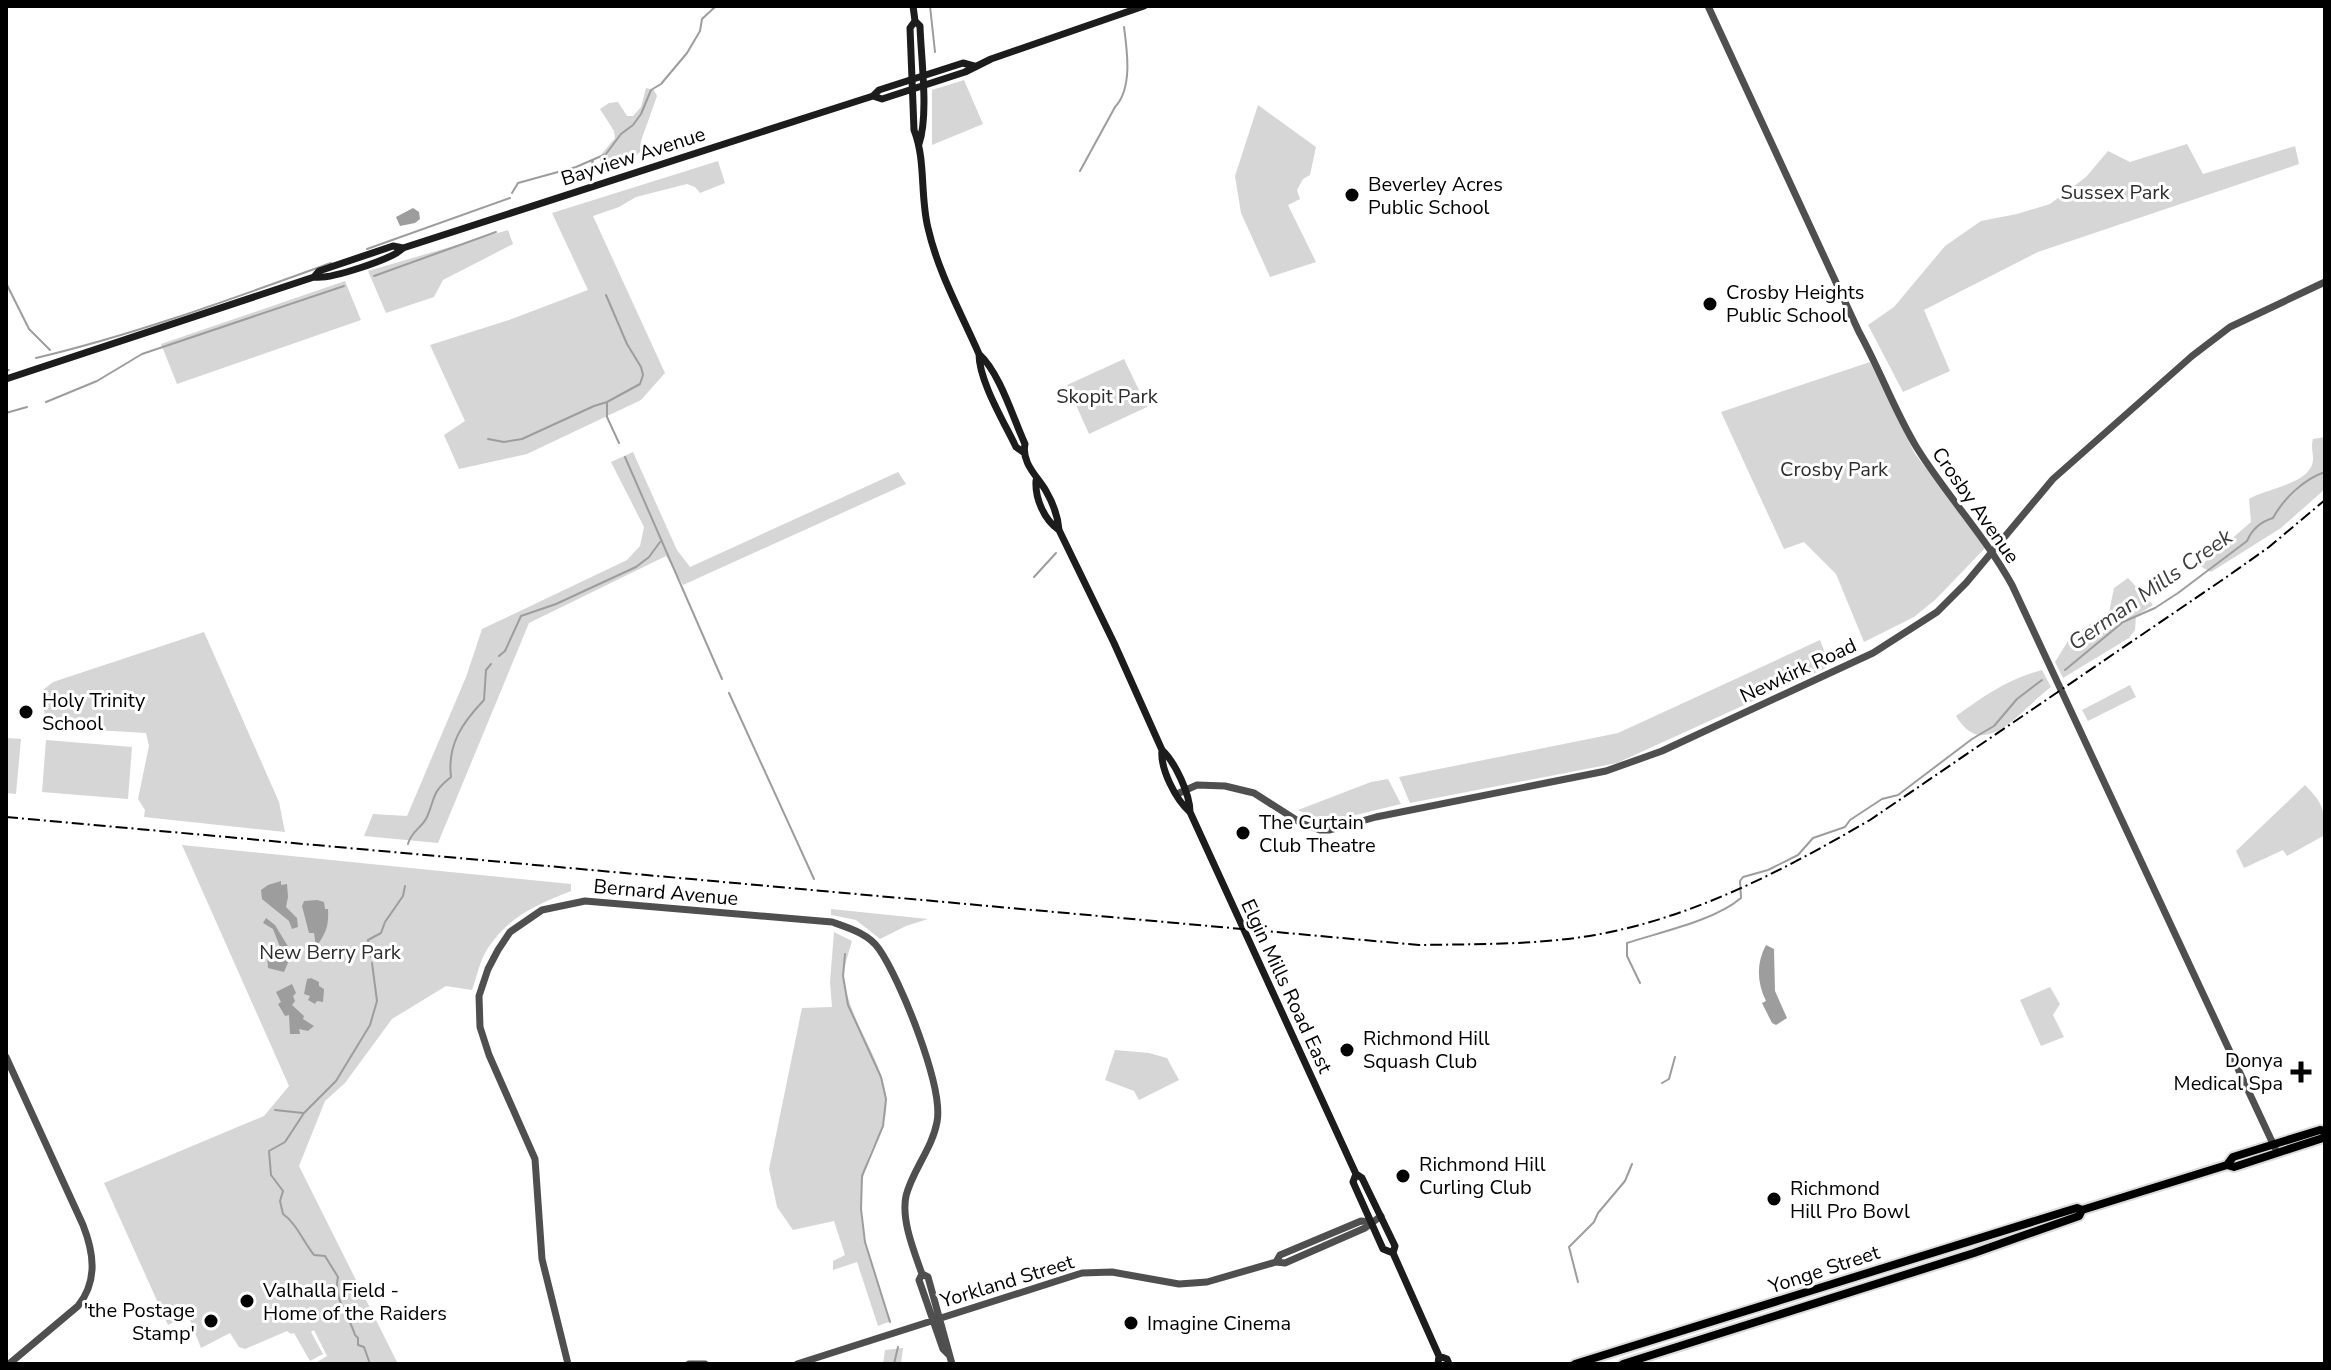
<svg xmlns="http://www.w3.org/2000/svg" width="2331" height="1370" viewBox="0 0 2331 1370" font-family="'Nunito Sans',sans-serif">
<rect width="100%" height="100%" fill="#fff"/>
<path fill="#d6d6d6" d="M 964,80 L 983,124 L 932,145 L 932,90 Z
M 646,88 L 654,90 L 657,96 L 641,141 L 640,152 L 617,171 L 601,174 L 600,156 L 615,138 L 614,131 L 600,109 L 609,103 L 618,102 L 627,116 L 633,116 L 641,107 Z
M 1258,105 L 1316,147 L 1310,175 L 1303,179 L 1297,190 L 1300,199 L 1288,205 L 1316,262 L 1270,277 L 1241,213 L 1235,176 Z
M 2187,144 L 2203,174 L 2295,146 L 2299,164 L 2038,252 L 1924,310 L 1950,371 L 1903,392 L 1868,325 L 1894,307 L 1945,246 L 1981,221 L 2017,214 L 2050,204 L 2086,177 L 2108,151 L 2130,162 Z
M 718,161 L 725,183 L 700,193 L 695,187 L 687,184 L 636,197 L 619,207 L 593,216 L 665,373 L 641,400 L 527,454 L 459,469 L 444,435 L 465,421 L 430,345 L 509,320 L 588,290 L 552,213 Z
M 508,230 L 513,244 L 443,280 L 434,297 L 386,313 L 368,271 Z
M 345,281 L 361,320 L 177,384 L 161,344 Z
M 1124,359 L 1147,407 L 1089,434 L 1067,385 Z
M 1870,362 L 1915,454 L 1987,546 L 1936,599 L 1914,617 L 1864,642 L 1836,574 L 1804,542 L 1784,549 L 1721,412 Z
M 2325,437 L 2325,489 L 2281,528 L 2211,572 L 2200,566 L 2251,522 L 2249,499 C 2265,489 2304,485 2312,465 C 2315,457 2310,448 2313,439 Z
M 633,452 L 677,550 L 690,567 L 898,472 L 906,484 L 683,585 L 666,556 L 529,623 L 438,843 L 364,836 L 373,814 L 407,816 L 466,677 L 482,629 L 627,560 L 640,546 L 644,527 L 611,462 Z
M 2128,578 L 2153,605 L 2136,616 L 2135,630 L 2129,638 L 2063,678 L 2055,662 L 2071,636 L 2109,612 L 2114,588 Z
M 204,632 L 279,802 L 285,832 L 144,817 L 145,810 L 138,799 L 149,746 L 146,733 L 45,727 L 43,690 L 53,682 Z
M 1820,640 L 1830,666 L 1617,763 L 1410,803 L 1399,777 L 1618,733 Z
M 2042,670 L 2051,687 C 2023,707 1985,765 1956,716 C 1984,696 2008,679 2042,670 Z
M 2130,685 L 2136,697 L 2088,721 L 2082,710 Z
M 6,738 L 21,739 L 16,794 L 6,793 Z
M 46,740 L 132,747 L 128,799 L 42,792 Z
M 1388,779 L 1401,804 L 1323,823 L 1298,810 L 1371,782 Z
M 2305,785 C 2323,803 2325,810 2325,835 L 2287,856 L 2283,850 L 2244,868 L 2236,851 Z
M 182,845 L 571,884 L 571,891 C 538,904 508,917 488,948 C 480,959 477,977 472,990 L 446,986 L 392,1019 L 345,1083 L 325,1101 L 299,1166 L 398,1364 L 318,1364 L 317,1362 L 327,1356 L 314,1330 L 311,1332 L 323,1354 L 310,1361 L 294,1333 L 291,1334 L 287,1331 L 245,1349 L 239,1347 L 230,1333 L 201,1348 L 188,1315 L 168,1325 L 104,1183 L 264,1116 L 289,1086 Z
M 831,909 L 928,919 L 906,926 L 880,939 L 856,920 L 831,915 Z
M 834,932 L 852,941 C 849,952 844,965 844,976 C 847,1015 875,1048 884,1086 C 894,1126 871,1138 864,1173 C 853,1225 874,1273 891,1321 L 878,1326 L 857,1262 L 833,1270 L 833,1261 L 845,1255 L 834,1221 L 793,1230 L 777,1207 L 769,1169 L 802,1008 L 832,1007 L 830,982 Z
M 2050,987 L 2060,1004 L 2053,1015 L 2064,1037 L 2041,1046 L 2020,1000 Z
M 1115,1050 L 1149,1053 L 1167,1058 L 1179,1080 L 1139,1100 L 1134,1091 L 1105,1080 Z
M 903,1348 L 901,1364 L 883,1364 L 885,1350 Z"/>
<path fill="#9d9d9d" d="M 413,208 L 419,212 L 420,219 L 415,223 L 400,226 L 396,217 Z
M 281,881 L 281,885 L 287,884 L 288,897 L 286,907 L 297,918 L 298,927 L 292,929 L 289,921 L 262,899 L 261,890 L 268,885 Z
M 317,900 L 324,902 L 325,909 L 328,909 C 329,926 326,933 316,947 L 314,933 L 309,933 L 302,906 L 304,901 Z
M 266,918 L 275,925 L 292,953 L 284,972 L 268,968 L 267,955 L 263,956 L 263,950 L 280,947 L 273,929 L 263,923 Z
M 1766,945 L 1774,949 L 1775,991 L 1787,1018 L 1776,1025 L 1772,1023 L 1762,1003 L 1766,1001 C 1757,983 1756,963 1766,945 Z
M 311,978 L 319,982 L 319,986 L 324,989 L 323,1002 L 317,1001 L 315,1004 L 308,1000 L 310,996 L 304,994 L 307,979 Z
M 292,984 L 296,993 L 293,996 L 295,1001 L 292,1005 L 304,1016 L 303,1019 L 314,1026 L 308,1031 L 299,1029 L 300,1034 L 290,1034 L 289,1015 L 285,1016 L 278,1004 L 281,1002 L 276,992 Z"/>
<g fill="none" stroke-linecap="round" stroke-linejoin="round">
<path stroke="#9d9d9d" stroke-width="2" d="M 930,6 L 935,52
M 1080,171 L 1115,107 C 1133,88 1127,50 1124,27
M 590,172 L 593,160
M 512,193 L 518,183 L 576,167 L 606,154 L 621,134 L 633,125 L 641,114 L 651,90 L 661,84 L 687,53 L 700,31 L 702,19 L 716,6
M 367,249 L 510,198
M 374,276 L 496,232
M 6,283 L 29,329 L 50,350
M 36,358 C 137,334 234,298 331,263
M 6,371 L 9,370
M 46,402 L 97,381 L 142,354 L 344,286
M 607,403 L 607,417 L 619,443
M 6,413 L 27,407
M 488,439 L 504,442 L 522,439 L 594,406 L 607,402 L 640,384 L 643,375 L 641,367 L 627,344 L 606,295
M 625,457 L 722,679
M 1034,577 L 1056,553
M 499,656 L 505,651 L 521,616 L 556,604 L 636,567 L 649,557 L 660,542
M 2065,670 L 2123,622 L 2155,608 L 2178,593 L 2247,541 C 2252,529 2260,522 2273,518 C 2284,498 2304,479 2325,472
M 729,693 L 814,879
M 408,844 C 411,831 422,828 427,817 C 436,796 431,793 451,777 C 447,744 463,722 484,700 L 486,670 L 491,664
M 845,954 L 843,976 L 848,1005 L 881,1077 L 886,1099 L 883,1126 L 862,1176 L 861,1209 L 865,1242 L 890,1322
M 371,957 L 368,940 L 381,933 L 385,922 L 403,896 L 405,886
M 1640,983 L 1627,956 L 1627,943 C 1660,932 1714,921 1741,898 L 1740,881 L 1743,877 L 1768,870 L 1798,855 L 1813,838 L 1845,827 L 1850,820 L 1882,799 L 1898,795 L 1972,739 L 1994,726 L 2017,699 L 2042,680
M 1662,1083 L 1669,1079 L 1675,1057
M 275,1110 L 303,1113
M 1578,1282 L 1569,1247 L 1594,1222 L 1598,1213 L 1625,1181 L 1632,1164
M 370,1364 L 364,1347 L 358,1345 L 358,1338 L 355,1335 C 349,1315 333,1299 338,1277 L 325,1256 L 314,1255 C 303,1241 296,1223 283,1214 L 280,1201 L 283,1191 L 271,1175 L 269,1151 L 285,1142 L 304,1113 L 336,1081 L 370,1025 L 377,1001 L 372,963
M 894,1364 L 898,1347"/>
<defs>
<path id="primary" d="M 2227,1165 L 2233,1157 L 2320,1130 L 2325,1131
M 1575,1364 L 2067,1211 L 2077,1208 L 2082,1210 L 2227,1165 L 2234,1167 L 2323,1138 L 2325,1135
M 1623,1364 L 1974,1253 L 2079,1216 L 2082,1210"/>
</defs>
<use href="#primary" stroke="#dbdbdb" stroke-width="12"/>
<path stroke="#4f4f4f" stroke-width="7" d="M 1708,6 L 1859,332 C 1880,370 1895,412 1917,448 C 1947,496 1985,536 2012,585 L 2275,1148
M 1177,794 L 1197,785 L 1225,786 L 1254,793 L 1301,823 L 1320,830 L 1330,830 L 1376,817 L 1606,771 L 1662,751 L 1873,653 L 1937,612 L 1966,583 L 2053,479 L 2192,356 L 2230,327 L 2325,282
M 6,1057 L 83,1225 C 94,1253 98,1281 78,1306 L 9,1364
M 1276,1262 L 1280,1255 L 1361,1221 L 1370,1222
M 922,1274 L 928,1277 L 952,1364
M 568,1364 L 542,1259 L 535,1159 L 489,1055 L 480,1027 L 479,996 L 488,969 L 498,950 L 510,932 L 542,910 L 585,901 L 832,922 C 849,928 869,934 879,949 C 900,979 944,1087 937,1122 C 932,1149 912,1171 906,1196 C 901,1220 914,1251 922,1274 L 919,1280 L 943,1349 L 948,1354
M 689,1364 L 705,1364
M 797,1364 L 1082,1273 L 1112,1272 L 1179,1284 L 1207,1282 L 1276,1262 L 1285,1263 L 1365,1228 L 1381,1216"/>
<path stroke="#1c1c1c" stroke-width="7" d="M 913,6 L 915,21 L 920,26 C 921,59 929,114 919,144
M 915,21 L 910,28 L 914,130 C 926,160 920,196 928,228 C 938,272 961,313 979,354 C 1000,373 1013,418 1025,444 C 1021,463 1038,477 1046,491 C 1053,503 1058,517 1059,530 L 1114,643 L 1162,750 C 1175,762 1190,794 1190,812 L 1356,1174 L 1362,1178 L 1395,1246 L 1393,1253 L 1439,1356 L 1438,1364
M 873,96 L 882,99 L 965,72 L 991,59 L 1144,6
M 314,277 L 319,271 L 393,246 L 403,248
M 979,354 C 979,381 1004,422 1016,447 L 1023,452
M 6,379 L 314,277 C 329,280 393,259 403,248 L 820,113 L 873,96 L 879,90 L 963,63 L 974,66
M 1036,481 C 1035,498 1044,520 1059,530
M 1162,750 C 1160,769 1176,800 1190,812
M 1356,1174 L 1353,1182 L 1383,1249 L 1393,1253
M 1439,1356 L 1447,1359 L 1449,1364"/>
<use href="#primary" stroke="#000" stroke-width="8"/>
<path stroke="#000" stroke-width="2" stroke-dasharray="12 4 2 4" stroke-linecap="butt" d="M 6,817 L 1419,945 C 1477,944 1537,945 1595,935 C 1695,917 1784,870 1870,820 L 2228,576 L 2269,547 L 2325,500"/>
</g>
<g fill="#000" stroke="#fff" stroke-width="3">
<circle cx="1352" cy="195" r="8"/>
<circle cx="1710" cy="304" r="8"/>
<circle cx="26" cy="712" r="8"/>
<circle cx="1243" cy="833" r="8"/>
<circle cx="1347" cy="1050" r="8"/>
<path d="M2297 1060h8v8h8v8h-8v8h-8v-8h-8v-8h8z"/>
<circle cx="1403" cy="1176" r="8"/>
<circle cx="1774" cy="1199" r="8"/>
<circle cx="247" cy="1301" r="8"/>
<circle cx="211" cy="1321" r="8"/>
<circle cx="1131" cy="1323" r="8"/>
</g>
<g text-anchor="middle" stroke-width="6" stroke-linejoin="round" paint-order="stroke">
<g font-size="20" fill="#000" stroke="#fff">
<text transform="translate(633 156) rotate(-18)" y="7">Bayview Avenue</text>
<text transform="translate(1976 505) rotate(55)" y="7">Crosby Avenue</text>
<text transform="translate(1798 670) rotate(-25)" y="7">Newkirk Road</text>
<text transform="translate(666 892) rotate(5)" y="7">Bernard Avenue</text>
<text transform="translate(1287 986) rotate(65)" y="7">Elgin Mills Road East</text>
<text transform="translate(1824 1269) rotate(-18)" y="7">Yonge Street</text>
<text transform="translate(1007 1281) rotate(-17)" y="7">Yorkland Street</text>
</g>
<g font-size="20" fill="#000" stroke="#fff" text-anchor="start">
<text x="1368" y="191">Beverley Acres<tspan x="1368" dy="23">Public School</tspan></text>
<text x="1726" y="299">Crosby Heights<tspan x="1726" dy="23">Public School</tspan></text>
<text x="42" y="707">Holy Trinity<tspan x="42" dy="23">School</tspan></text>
<text x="1259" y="829">The Curtain<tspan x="1259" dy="23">Club Theatre</tspan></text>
<text x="1363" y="1045">Richmond Hill<tspan x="1363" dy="23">Squash Club</tspan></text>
<text x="2283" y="1067" text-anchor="end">Donya<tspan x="2283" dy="23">Medical Spa</tspan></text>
<text x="1419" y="1171">Richmond Hill<tspan x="1419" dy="23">Curling Club</tspan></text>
<text x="1790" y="1195">Richmond<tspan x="1790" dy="23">Hill Pro Bowl</tspan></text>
<text x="263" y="1297">Valhalla Field -<tspan x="263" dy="23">Home of the Raiders</tspan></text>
<text x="195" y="1317" text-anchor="end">'the Postage<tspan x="195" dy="23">Stamp'</tspan></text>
<text x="1147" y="1330">Imagine Cinema</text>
</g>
<g font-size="20" fill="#2d2d2d" stroke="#fff">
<text x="2115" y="199">Sussex Park</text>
<text x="1107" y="403">Skopit Park</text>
<text x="1834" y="476">Crosby Park</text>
<text x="330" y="959">New Berry Park</text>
</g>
<g font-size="22" font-style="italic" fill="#3e3e3e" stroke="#fff">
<text transform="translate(2150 589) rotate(-35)" y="8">German Mills Creek</text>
</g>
</g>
<rect width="2331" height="1370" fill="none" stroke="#000000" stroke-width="16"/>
</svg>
